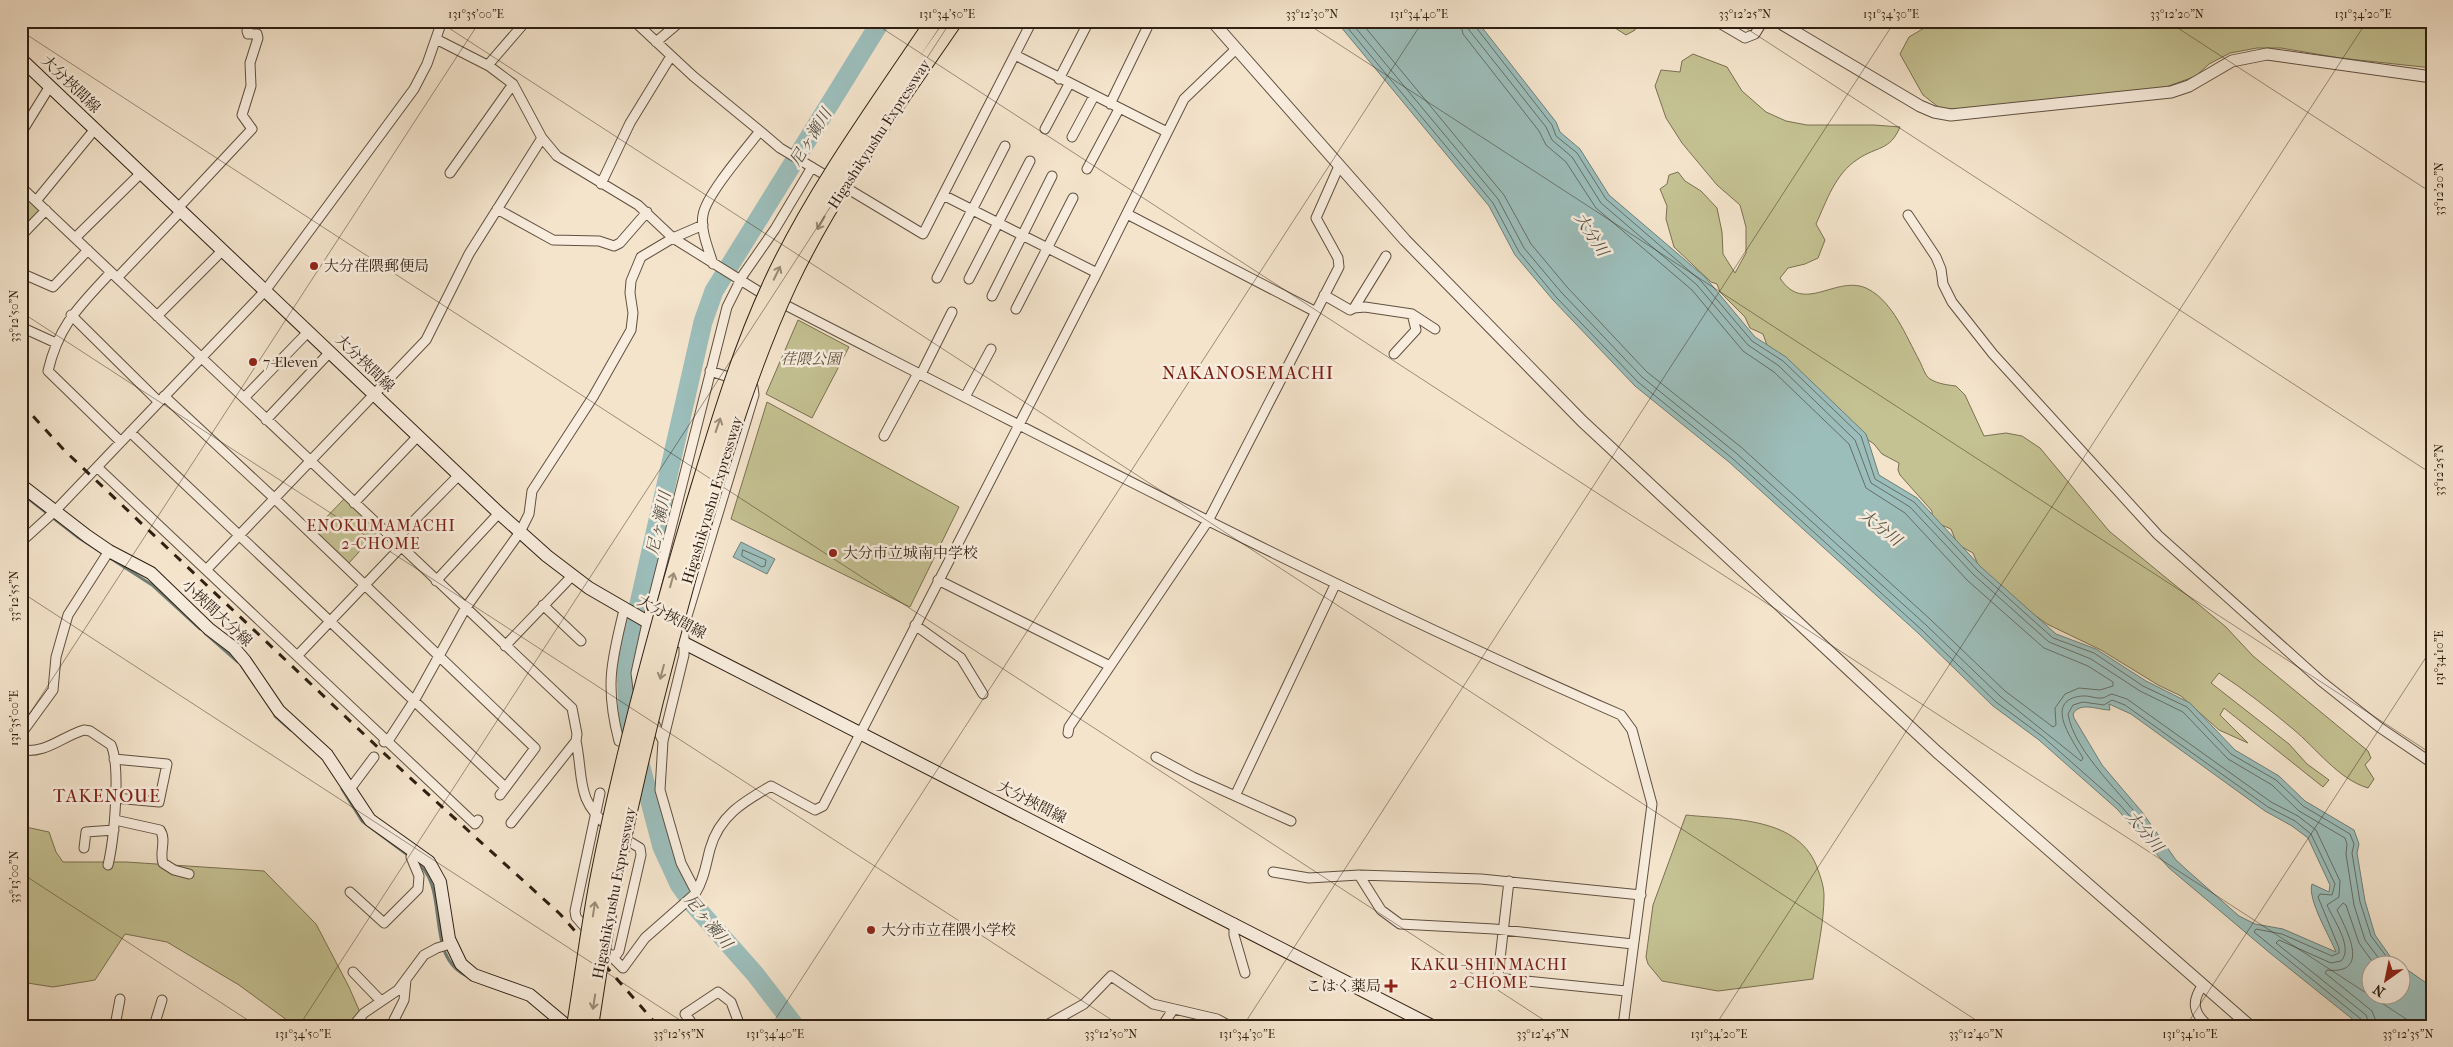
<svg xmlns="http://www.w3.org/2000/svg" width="2453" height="1047" viewBox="0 0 2453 1047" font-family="'IM FELL French Canon','Noto Serif JP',serif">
<rect width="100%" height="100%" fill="#f4e4cc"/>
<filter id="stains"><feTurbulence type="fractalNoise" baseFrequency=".004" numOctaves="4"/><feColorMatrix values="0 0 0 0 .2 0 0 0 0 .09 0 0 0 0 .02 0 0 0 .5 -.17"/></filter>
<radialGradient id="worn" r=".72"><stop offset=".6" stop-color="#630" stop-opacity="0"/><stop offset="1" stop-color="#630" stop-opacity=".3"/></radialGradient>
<path fill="#c4c192" stroke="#7a7052" d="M 1604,21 L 1638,21 L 1635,30 L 1626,35 Z
M 1936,21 L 2432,21 L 2432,68 L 2340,58 L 2281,48 L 2257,48 L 2230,53 L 2209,64 L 2196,76 L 2166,87 L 1988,109 L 1941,109 L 1923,95 L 1900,54 L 1909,37 Z
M 1693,54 L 1727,67 L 1742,91 L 1766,112 L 1786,121 L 1807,125 L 1874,125 L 1900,127 C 1890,151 1877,146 1858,159 C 1835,174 1827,200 1816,224 L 1825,240 L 1818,258 L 1805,264 L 1788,268 L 1780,278 C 1804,316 1837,273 1868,289 C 1893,302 1906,336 1919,360 C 1922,365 1925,376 1930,379 C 1938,384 1948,385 1956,386 L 1965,395 L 1984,436 L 2006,433 L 2022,436 L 2040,448 L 2109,531 L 2226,627 L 2253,656 L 2368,751 L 2371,758 L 2365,765 L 2374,779 L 2368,788 C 2338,779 2316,748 2293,729 C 2269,709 2245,690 2219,673 L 2211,683 L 2289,744 L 2307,764 L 2329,780 L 2323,787 L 2224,708 L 2220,715 L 2248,743 L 2219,730 L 2181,696 L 2158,685 L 2101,650 L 2047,624 L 2026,609 L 1979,567 L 1973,553 L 1957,544 L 1951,529 L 1937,523 L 1932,518 L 1932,511 L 1900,475 L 1898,470 L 1899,463 L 1882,454 L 1874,444 L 1845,424 L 1768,348 L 1763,334 L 1750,328 L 1745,317 L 1720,292 L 1717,284 L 1711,282 L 1674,247 L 1666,219 L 1667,206 L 1660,189 L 1667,184 L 1669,175 L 1678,172 L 1685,181 L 1701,191 L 1717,208 L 1722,232 L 1723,254 L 1735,273 L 1746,253 L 1746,227 L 1740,205 L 1717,185 L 1682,143 L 1666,118 L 1655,86 L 1661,70 L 1680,72 L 1682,61 Z
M 21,192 L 39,209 L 39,213 L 30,223 L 21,220 Z
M 798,320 L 849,347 L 812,418 L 766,394 Z
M 767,402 L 959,507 L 910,607 L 731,519 Z
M 344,499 L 378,531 L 348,564 L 313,531 Z
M 1686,815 C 1732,820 1800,816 1818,870 C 1821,878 1824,887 1824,896 C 1824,923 1817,952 1813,979 L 1718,991 L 1662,981 L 1648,964 L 1646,957 L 1653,905 Z
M 21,826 L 49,832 L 56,852 L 63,862 L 126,862 L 264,871 L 316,924 L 349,987 L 366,1026 L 295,1026 L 239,985 L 167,942 L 125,934 L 95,980 L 53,987 L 21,982 Z"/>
<path fill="#9cbebb" stroke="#707e77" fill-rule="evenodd" d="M 1336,21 L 1477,21 L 1556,122 L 1560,132 L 1580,149 L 1609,195 L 1705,277 L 1755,337 L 1786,357 L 1866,434 L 1879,475 L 1917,498 L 1981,567 L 2056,634 L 2096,649 L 2146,681 L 2190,703 L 2235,750 L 2279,776 L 2305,801 L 2354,830 L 2359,844 L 2357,853 L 2365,901 L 2375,935 L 2392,959 L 2432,987 L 2432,1026 L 2361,1026 L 2270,953 L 2169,868 L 2117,809 L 2039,740 L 1993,706 L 1918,633 L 1729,462 L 1635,386 L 1553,300 L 1515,255 L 1489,206 ZM 2109,704 L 2131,714 L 2265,811 L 2292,826 L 2308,838 L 2330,885 L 2329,892 L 2312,884 C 2307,899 2330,937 2336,952 L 2283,929 L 2255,924 L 2239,916 L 2188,871 L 2176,860 L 2142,812 L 2102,765 L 2074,718 L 2073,714 C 2080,701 2098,710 2110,710 ZM 2370,964 L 2400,964 L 2400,994 L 2370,994 Z
M 741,542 L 775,559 L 767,574 L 733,557 Z"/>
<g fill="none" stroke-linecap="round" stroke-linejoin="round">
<path stroke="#666e66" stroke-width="1" d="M 1342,21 L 1493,203 L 1519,252 L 1556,297 L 1638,382 L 1732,458 L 1922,630 L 1996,702 L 2042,736 L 2120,805 L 2143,831 L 2146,831 L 2147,827 C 2124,796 2074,752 2068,714 L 2073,705 L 2083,702 L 2104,705 L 2112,700 L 2125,705 L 2268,807 L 2295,821 L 2311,834 L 2335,884 L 2332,895 L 2320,894 L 2318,897 L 2339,948 L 2339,953 L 2332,956 L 2282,934 L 2256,929 L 2254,932 L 2362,1020 L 2364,1026
M 1350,21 L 1498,199 L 1524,248 L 1561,292 L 1642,377 L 1736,453 L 1926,625 L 2001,697 L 2081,761 L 2083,758 C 2073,741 2042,700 2082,696 C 2088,695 2096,699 2102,698 C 2105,698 2108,695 2112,694 L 2127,699 L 2271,802 L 2298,816 L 2316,830 L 2340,881 L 2339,897 L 2327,905 C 2333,919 2354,948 2341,961 L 2331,963 L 2279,940 L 2276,943 L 2366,1015 L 2370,1026
M 1360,21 L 1504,195 L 1531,244 L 1567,287 L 1647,372 L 1741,447 L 1931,620 L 2005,691 L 2053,727 L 2056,725 L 2055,708 L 2065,694 L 2079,688 L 2100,690 L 2113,686 L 2113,682 L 2088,666 L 2044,648 L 1968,581 L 1905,513 L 1866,488 L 1849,444 L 1774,372 L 1743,351 L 1692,290 L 1596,208 L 1566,162 L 1546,145 L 1539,131 L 1463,34 L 1460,21
M 1467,21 L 1469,30 L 1546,127 L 1552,140 L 1572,157 L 1601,203 L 1697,285 L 1748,345 L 1779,366 L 1855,440 L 1871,483 L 1910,507 L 1974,575 L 2049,642 L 2091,659 L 2140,691 L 2183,712 L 2228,759 L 2272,785 L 2299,811 L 2345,838 L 2347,844 L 2346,854 L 2354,905 L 2365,940 L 2383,964
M 1473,21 L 1475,26 L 1552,125 L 1556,136 L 1577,153 L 1606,199 L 1701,281 L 1752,341 L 1783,361 L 1861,436 L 1875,479 L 1914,502 L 1978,571 L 2053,638 L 2094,653 L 2143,686 L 2187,707 L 2231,754 L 2276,780 L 2303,806 L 2350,834 L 2354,844 L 2352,853 L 2360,902 L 2371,936 L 2392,964
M 743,550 L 766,560 L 765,566 L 762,567 L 742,556 Z
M 2374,964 L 2359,943 L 2346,905 L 2343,903 L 2337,910 C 2346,929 2372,975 2327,970 L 2325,973 L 2372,1011 L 2378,1026"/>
<path stroke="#707e77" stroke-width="3" d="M 21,493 L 79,538 L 152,585 L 200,629
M 205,633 L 238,662
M 275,716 L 291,730
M 342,789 L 362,821 L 409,856
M 414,860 C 453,886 421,957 469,977"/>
<path stroke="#9cbebb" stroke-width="19" d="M 795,1026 L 755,974 L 693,904 L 679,884 L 662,847 L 628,718 L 626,668 L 633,630 L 703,322 L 714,291 L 881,21"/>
<defs>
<path id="minor" d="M 634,21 L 693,76 L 760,131
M 1716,21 L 1745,38 L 1755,34 L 1763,21
M 436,39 L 489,66 L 513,84 L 542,138 L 557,156 L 638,205 L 673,238 L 758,291 C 1043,437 1327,587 1621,715 L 1632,730 L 1652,804 L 1623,1026
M 656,42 L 681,21
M 1015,55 L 1167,132
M 488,65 L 526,21
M 1059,79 L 1089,21
M 1110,104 L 1147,28 L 1144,21
M 1045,129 L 1069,84
M 21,133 L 50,86
M 1072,137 L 1094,96
M 1087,169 L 1119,109
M 450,173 L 513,84
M 601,184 L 630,123 L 671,56
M 21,187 L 572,708 L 577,734 L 576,741 L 511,823
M 943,195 L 1097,273
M 36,201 L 95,129
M 178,208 L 252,129 L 242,115 L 251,86 L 250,63 L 258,38 L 257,34 L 248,34 L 247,31 L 251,21
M 497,209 L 553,240 L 599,241 L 614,246 L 620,243 L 647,212
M 1127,214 L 1316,312
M 1908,215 L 1936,257 L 1941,269 L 1943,284 L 1952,302 L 1993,354 L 2158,535 L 2321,681 L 2379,727 L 2432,763
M 21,236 L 46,210
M 75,238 L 141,173
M 713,264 C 709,250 700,230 703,215 C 706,195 746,149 760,131 L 780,148 L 923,234 L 1032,21
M 111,272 C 80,306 59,324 48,371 L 121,442
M 21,273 L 53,287 L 88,250
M 117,278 L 181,211
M 937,278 L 1005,146
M 969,279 L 1030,161
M 1324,295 L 1350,310 L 1354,308 L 1386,256
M 992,296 L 1052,176
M 1354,308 L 1365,307 L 1412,314 L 1435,329
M 1016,309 L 1073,198
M 71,315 L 159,402
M 157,316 L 223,250
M 21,327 L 56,343
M 1394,354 L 1416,330 L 1412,314
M 710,371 L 735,379
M 921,374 L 952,312
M 164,396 L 274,498 L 535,748 L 500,795
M 965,397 L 991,349
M 244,398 L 308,332
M 266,420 L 330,352
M 130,432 L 505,787
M 884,436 L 918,373
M 97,467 L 475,824 L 478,820
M 354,503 L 418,436
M 394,541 L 459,475
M 21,542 L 54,512 L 265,291 L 414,89 L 427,64 L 442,21
M 207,569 L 426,340 L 469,254 L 542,138
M 938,580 L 1110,666
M 436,581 L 499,513
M 543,605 L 581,641
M 915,625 L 961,658 L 983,694
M 505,646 L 572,576
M 298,655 L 401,547
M 638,689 L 636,673 L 647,623 L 727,307 L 743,275 L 775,229 L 812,167
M 652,719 L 663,741
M 1068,733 L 1069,727 L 1208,521 L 1339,267 L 1338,258 L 1316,218 L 1339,166
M 21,734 L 53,690 L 56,657 L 68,615 L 109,551
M 576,741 C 584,779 575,800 610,828
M 619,741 C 605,688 611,662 624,610
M 384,742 L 388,741 L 414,701 L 465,609 L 520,532 L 529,514 L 532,491 L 593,397 L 631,330 L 633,313 L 630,293 L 631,281 L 641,257 L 673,238 L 703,225
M 21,750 C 46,754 61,737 84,730 L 90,731 L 111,745 C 121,767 114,840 108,865
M 1156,757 L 1193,777 L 1291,821
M 114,759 L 167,764 L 159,802 L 115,798
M 350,789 L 374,757
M 1235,796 L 1335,585
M 115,820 L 160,830 C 167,840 159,852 163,863 L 174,870 L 189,874
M 84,848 L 86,832 L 114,830
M 1273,872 L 1309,878 L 1359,875 L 1481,879 L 1641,895
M 1359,875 L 1381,910 L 1400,924 L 1494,929 L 1633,944
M 1509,881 L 1498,976 L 1506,979 L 1626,991
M 350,892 L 384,923 L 418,889 L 419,876 L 411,857 L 414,850
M 696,892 L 681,863 L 660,790 L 663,741 L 684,655 L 684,626 L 754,395 L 753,387 L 748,382
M 1234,923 L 1234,935 L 1245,973
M 590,933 L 576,917 L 575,911 L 600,793
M 601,946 L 623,968 L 645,938 L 695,894 C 704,880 706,864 710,849 C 719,816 743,802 771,786 L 815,810 L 823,806 L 1097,273 L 1184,99 L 1236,49
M 610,956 L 617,954 L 619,951 L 641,855 L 640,848 L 622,837
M 353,972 L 381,1001
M 2203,985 C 2191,1001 2193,1014 2209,1026
M 115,1026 L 120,999
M 154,1026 L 162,1000
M 353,1026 L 364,1013 L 398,990 L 424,955 L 437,948 L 450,944
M 391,1026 L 404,1000 L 406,980
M 694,1026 L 685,1014 L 718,992 L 731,1002 L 740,1026
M 1045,1026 L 1084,1004 L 1111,976 L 1153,1004 L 1217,1019 L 1230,1026
M 1162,1026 L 1173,1010"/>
<path id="tertiary" d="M 1212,21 L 1405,240 L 1582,421 L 1937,752 L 2250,1026
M 1777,21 L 1920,106 L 1934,112 L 1951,115 L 2171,92 L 2189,86 L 2232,61 L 2267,54 L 2432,77"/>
<path id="secondary" d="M 21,59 L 499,513 L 547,556 L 589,588 L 684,643 L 1432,1026
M 21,485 L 87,536 L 109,551 L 151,573 L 209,629 L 234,648 L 245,661 L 279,711 L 327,755 L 370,820 L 429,862 L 440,882 L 449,939 L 461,964 L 474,975 L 530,995 L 567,1026"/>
</defs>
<use href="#minor" stroke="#605040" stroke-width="11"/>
<use href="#tertiary" stroke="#605040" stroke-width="13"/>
<use href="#secondary" stroke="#2f1f12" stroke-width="14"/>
<use href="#minor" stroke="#f8edde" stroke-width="9"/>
<use href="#tertiary" stroke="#f8edde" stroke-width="11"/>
<use href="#secondary" stroke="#f8edde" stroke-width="12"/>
<path stroke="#2f1f12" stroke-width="3" stroke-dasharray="9 9" stroke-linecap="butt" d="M 21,403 L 65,451 L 407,775 L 560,914 L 658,1026"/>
<defs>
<path id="motorway-bridge" d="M 575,1026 C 583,978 589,929 598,881 C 622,758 657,629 693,508 C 717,429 740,349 776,274 C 818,186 880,102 934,21
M 590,1026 C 598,976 605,925 615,876 C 640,755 670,636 705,518 C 729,438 754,358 789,283 C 833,190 896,106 954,21"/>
</defs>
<use href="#motorway-bridge" stroke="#2f1f12" stroke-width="18" stroke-linecap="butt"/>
<use href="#motorway-bridge" stroke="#f4e4cc" stroke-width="16"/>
</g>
<defs><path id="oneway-shaft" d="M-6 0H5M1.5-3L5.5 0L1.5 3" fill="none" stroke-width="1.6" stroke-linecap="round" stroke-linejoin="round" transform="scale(1.25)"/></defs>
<g stroke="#9b8b78">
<use href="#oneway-shaft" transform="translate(821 223) rotate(119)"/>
<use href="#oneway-shaft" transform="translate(777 273) rotate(-64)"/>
<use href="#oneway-shaft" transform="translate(718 425) rotate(-71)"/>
<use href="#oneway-shaft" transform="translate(672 580) rotate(-75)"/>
<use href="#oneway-shaft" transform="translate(662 672) rotate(105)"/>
<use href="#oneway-shaft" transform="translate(594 909) rotate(-81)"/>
<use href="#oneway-shaft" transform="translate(594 1002) rotate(99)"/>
</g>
<path fill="none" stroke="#2f1f12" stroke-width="1" stroke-opacity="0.45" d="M 438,21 L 1985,1026M 871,21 L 2417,1026M 1303,21 L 2432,754M 1735,21 L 2432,474M 2167,21 L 2432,193M 21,31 L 1553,1026M 21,312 L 1121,1026M 21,592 L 689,1026M 21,727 L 480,21M 21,873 L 257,1026M 299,1026 L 951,21M 771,1026 L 1423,21M 1243,1026 L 1895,21M 1715,1026 L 2367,21M 2186,1026 L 2432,648"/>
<g fill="#8f2418" stroke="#f8edde" stroke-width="2">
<circle cx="314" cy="266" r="5"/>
<circle cx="253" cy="362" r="5"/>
<circle cx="833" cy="553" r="5"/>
<circle cx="871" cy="930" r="5"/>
<path d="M1388.5 978.5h5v5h5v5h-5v5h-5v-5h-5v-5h5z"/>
</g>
<g text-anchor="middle" stroke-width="5" stroke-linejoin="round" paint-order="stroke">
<g font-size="15" fill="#2f1f12" stroke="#f8edde">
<text transform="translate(71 84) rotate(44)" y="5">大分挾間線</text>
<text transform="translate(879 134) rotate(-57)" y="5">Higashikyushu Expressway</text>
<text transform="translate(365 363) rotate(44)" y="5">大分挾間線</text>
<text transform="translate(712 500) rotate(-73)" y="5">Higashikyushu Expressway</text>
<text transform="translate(217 613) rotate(43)" y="5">小挾間大分線</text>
<text transform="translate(672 617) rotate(28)" y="5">大分挾間線</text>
<text transform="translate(1032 802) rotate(27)" y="5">大分挾間線</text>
<text transform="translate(614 893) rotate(-79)" y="5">Higashikyushu Expressway</text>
</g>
<g font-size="15" fill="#2f1f12" stroke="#f8edde" text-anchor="start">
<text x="324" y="271">大分荏隈郵便局</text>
<text x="263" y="367">7-Eleven</text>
<text x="843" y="558">大分市立城南中学校</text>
<text x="881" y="935">大分市立荏隈小学校</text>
<text x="1381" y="991" text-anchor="end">こはく薬局</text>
</g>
<g font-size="15" font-style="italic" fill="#5c5038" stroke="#f8edde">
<text x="811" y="364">荏隈公園</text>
</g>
<g font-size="16" font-style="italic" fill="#504f45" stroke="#f8edde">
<text transform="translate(810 137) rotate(-58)" y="6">尼ヶ瀬川</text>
<text transform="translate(1592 234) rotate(57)" y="6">大分川</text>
<text transform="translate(658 523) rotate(-78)" y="6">尼ヶ瀬川</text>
<text transform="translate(1881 527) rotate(38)" y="6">大分川</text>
<text transform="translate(2145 831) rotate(50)" y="6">大分川</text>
<text transform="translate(709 921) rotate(51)" y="6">尼ヶ瀬川</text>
</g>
<g font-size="16" letter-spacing="1" fill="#7a1f14" stroke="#f8edde">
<text x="381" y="531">ENOKUMAMACHI<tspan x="381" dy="18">2-CHOME</tspan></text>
<text x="1489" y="970">KAKU-SHINMACHI<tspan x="1489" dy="18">2-CHOME</tspan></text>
</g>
<g font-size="18" letter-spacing="1" fill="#7a1f14" stroke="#f8edde">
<text x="1248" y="379">NAKANOSEMACHI</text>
<text x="107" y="802">TAKENOUE</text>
</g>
</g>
<rect width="2453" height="1047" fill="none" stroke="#f4e4cc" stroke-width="55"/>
<g transform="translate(2386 980) rotate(213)"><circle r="24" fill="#f8edde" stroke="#a89b8c"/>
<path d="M0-4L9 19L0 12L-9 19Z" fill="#8f2418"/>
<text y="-8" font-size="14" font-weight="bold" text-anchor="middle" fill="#2f1f12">N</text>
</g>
<rect x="28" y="28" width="2398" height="992" fill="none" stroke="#2f1f12" stroke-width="2"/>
<g font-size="12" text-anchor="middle" fill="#2f1f12">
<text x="476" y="18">131°35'00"E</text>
<text x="947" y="18">131°34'50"E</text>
<text x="1312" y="18">33°12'30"N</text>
<text x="1419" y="18">131°34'40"E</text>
<text x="1745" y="18">33°12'25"N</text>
<text x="1891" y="18">131°34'30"E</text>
<text x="2177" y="18">33°12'20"N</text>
<text x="2363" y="18">131°34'20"E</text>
<text transform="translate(2439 189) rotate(-90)" y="4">33°12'20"N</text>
<text transform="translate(14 316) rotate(-90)" y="4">33°12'50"N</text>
<text transform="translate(2439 470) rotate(-90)" y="4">33°12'25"N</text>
<text transform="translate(14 596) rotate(-90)" y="4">33°12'55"N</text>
<text transform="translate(2439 658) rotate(-90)" y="4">131°34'10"E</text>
<text transform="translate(14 718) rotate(-90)" y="4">131°35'00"E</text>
<text transform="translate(14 877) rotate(-90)" y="4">33°13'00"N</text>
<text x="303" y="1038">131°34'50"E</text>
<text x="679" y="1038">33°12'55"N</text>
<text x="775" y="1038">131°34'40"E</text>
<text x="1111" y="1038">33°12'50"N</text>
<text x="1247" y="1038">131°34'30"E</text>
<text x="1543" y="1038">33°12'45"N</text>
<text x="1719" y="1038">131°34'20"E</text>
<text x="1976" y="1038">33°12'40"N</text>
<text x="2190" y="1038">131°34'10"E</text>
<text x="2408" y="1038">33°12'35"N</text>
</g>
<rect width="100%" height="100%" filter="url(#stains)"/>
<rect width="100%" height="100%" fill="url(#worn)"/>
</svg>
